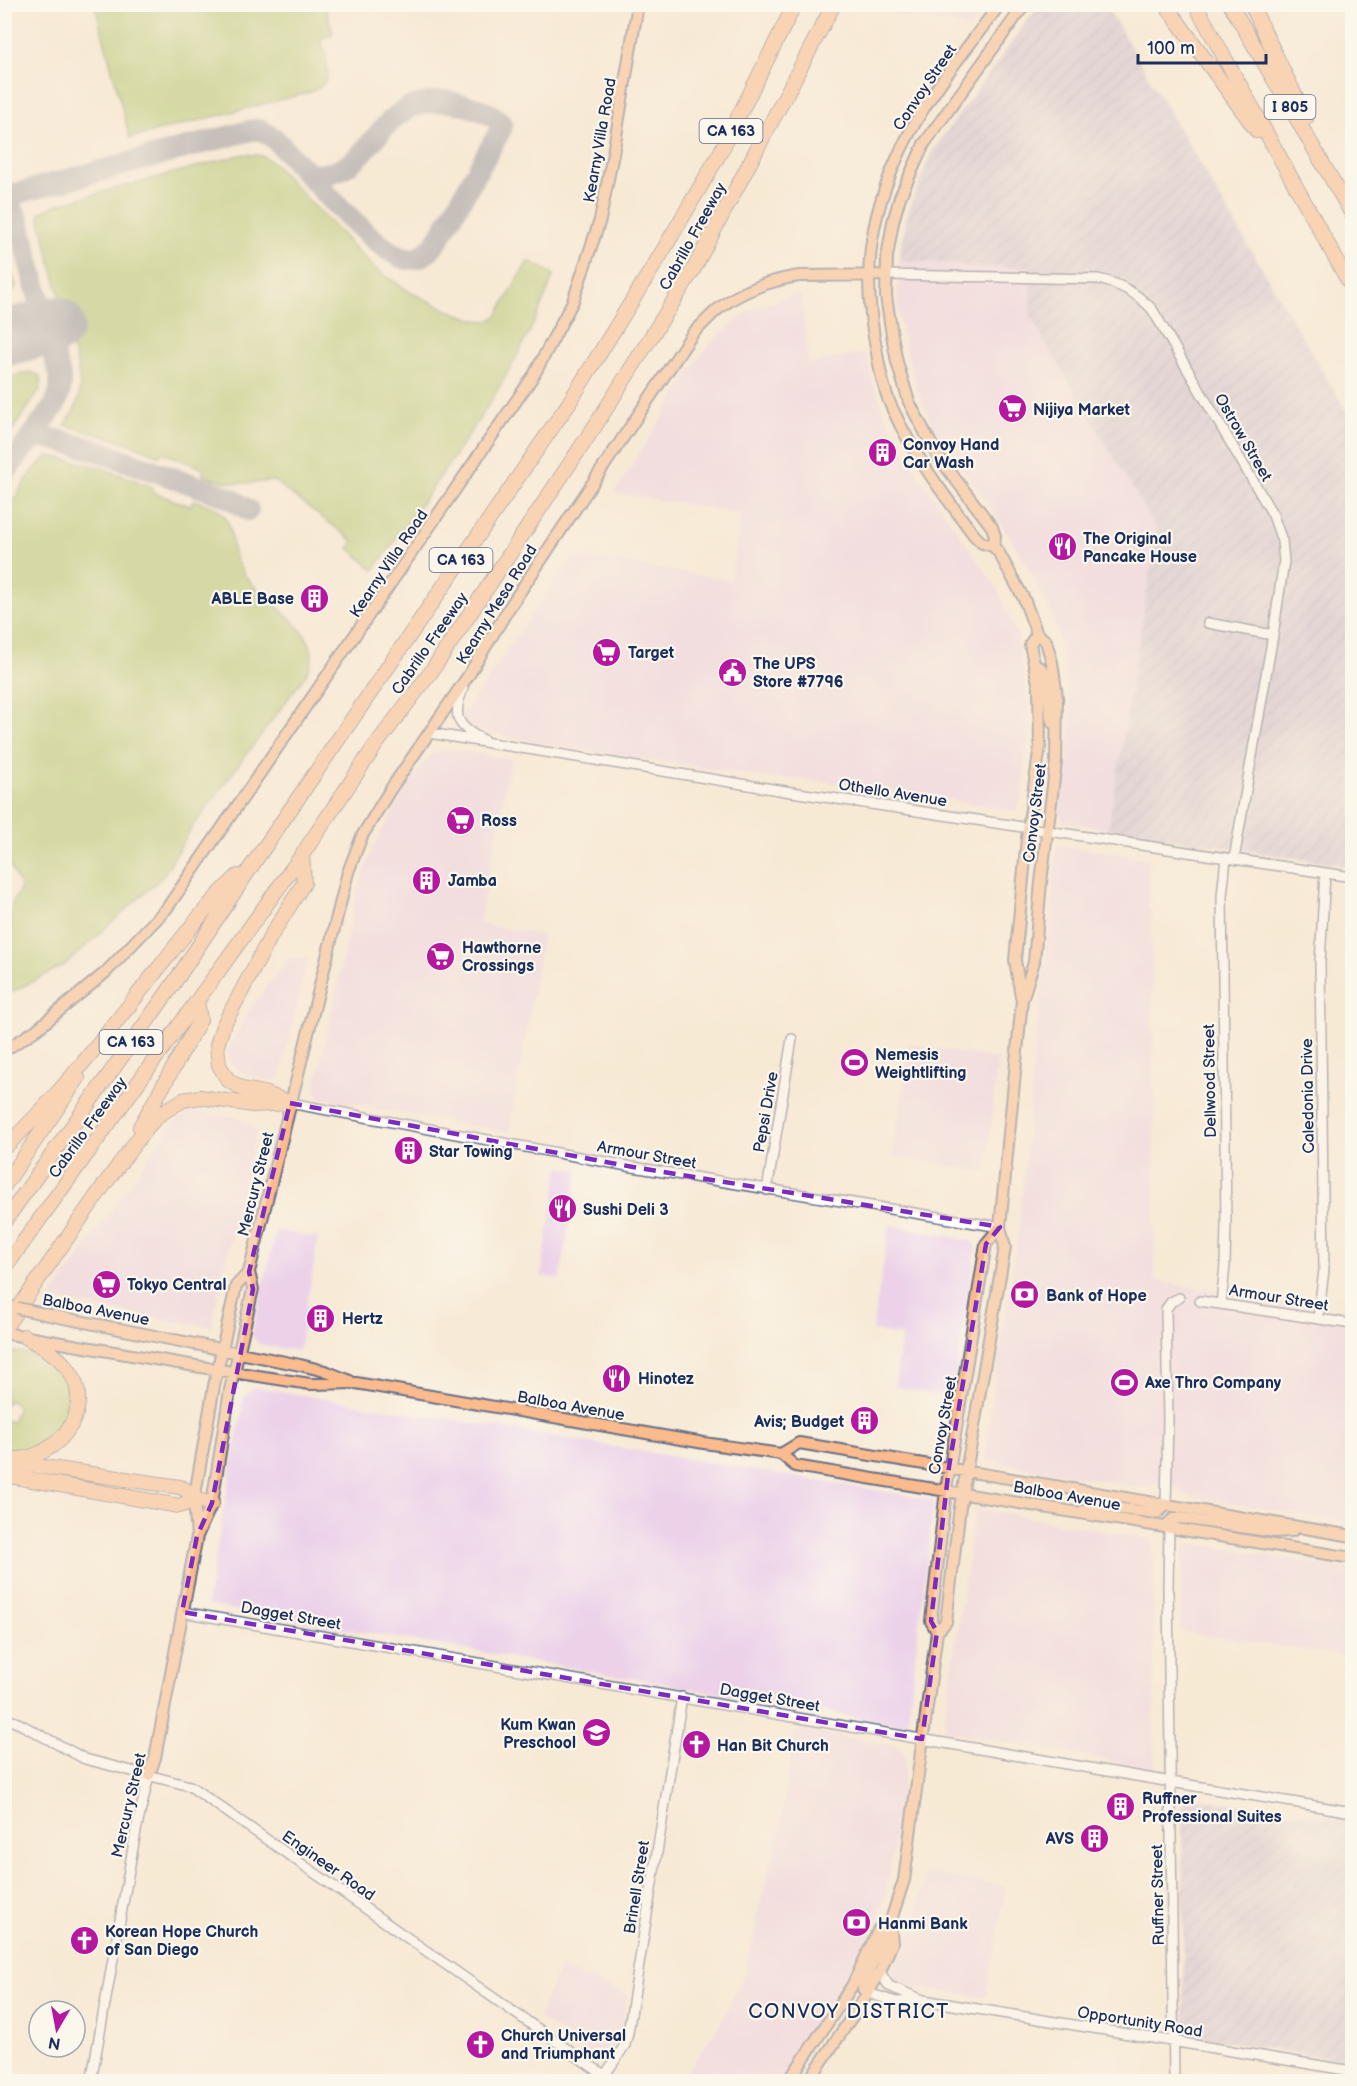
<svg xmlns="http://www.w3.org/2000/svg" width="1357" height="2086" viewBox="0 0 1357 2086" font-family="'Balsamiq Sans',sans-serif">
<defs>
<pattern id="industrial-furrows" width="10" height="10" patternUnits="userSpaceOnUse" patternTransform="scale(1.5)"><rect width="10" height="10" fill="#cbbfd4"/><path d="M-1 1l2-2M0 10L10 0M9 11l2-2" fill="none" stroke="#aea4b8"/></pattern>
</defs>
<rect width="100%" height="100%" fill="#fbf7ec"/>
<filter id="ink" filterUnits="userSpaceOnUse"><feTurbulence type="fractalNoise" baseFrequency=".0167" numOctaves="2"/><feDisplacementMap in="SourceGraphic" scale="12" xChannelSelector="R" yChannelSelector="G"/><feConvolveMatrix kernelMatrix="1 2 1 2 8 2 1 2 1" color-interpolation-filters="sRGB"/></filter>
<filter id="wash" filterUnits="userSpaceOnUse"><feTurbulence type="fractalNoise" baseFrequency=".008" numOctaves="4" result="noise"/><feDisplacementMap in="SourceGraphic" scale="24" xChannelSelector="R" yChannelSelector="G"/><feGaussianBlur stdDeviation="1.35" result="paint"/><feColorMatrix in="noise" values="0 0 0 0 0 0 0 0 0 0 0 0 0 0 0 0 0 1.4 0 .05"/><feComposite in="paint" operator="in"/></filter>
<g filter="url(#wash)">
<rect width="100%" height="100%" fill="#f7ead6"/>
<path fill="#ecd1e9" d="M 875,5 L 875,4 L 987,5 L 969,29 L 959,24 L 891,14 Z
M 899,257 L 903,261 L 945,263 L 970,267 L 1031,267 L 1059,366 L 1157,530 L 1108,829 L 1064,822 L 1059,814 L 1069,743 L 1069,698 L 1061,645 L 1049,608 L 1023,558 L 983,496 L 945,445 L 931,421 L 918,392 L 904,345 L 897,301 Z
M 801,294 L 809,364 L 866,353 L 872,379 L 886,417 L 916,472 L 997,588 L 1018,637 L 1029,713 L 1023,796 L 1015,811 L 877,788 L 810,780 L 770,778 L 542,744 L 469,728 L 462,716 L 573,555 L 731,580 L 741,513 L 614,493 L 704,351 L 719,334 L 752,309 L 793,295 Z
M 454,750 L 511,759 L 479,924 L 543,935 L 509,1132 L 319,1098 L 315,1089 L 356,896 L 373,848 L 407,787 L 429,757 L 434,753 Z
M 1057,845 L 1149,859 L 1148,910 L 1151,911 L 1154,1108 L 1155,1281 L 1352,1313 L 1352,1523 L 1188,1496 L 1180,1492 L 1179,1488 L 1156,1483 L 1147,1488 L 1135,1487 L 986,1460 L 991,1406 L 1020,1220 L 1035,1044 L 1045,967 Z
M 289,958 L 307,958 L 280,1079 L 270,1081 L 244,1073 L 229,1061 L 229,1048 L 250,1009 Z
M 910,1044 L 998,1059 L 986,1172 L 893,1156 Z
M 190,1112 L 237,1118 L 253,1127 L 256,1132 L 211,1327 L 50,1299 L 174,1122 Z
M 559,1167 L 578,1170 L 560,1279 L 541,1276 Z
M 890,1225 L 972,1241 L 976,1247 L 952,1397 L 894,1387 L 902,1336 L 872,1331 Z
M 276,1231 L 318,1238 L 299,1351 L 258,1344 L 252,1334 Z
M 254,1387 L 934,1500 L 907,1726 L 207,1605 L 244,1397 Z
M 975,1508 L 1153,1540 L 1155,1769 L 943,1730 Z
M 1188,1543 L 1352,1569 L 1352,1657 L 1180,1631 L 1183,1550 Z
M 795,1730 L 895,1745 L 902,1751 L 906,1758 L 898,1825 L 885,1897 L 864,1951 L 841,1996 L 781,2081 L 679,2082 L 718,2027 L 746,1972 L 748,1956 L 758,1926 L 754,1924 L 779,1836 Z
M 926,1872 L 1006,1887 L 986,1998 L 898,1984 L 895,1981 L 893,1974 L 894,1966 L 903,1950 L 920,1902 Z
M 559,1968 L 627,1994 L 621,2033 L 614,2048 L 607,2055 L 597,2057 L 593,2055 L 538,2017 Z"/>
<path fill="url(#industrial-furrows)" d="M 1039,5 L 1106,5 L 1352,421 L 1352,867 L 1108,829 L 1157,530 L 1030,316 L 1031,267 L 970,267 L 945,263 L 903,261 L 899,257 L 908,211 L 931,153 Z
M 1190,1797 L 1352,1822 L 1352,2062 L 1184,2035 L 1182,1810 L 1183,1802 Z"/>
<path fill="#adc66b" stroke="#647a64" stroke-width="1.5" d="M 95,5 L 325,5 L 333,34 L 321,39 C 326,60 337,81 311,92 L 130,138 Z
M 244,154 L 263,156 L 273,163 L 375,269 L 410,292 L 450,311 L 476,320 L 489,321 L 497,316 L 528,261 L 554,274 C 515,383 440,475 374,570 L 349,548 L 353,541 L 274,481 C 247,483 229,486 203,475 L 204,469 L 162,452 L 160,456 L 128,443 L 65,425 C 80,403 82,395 78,369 L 40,220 L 40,213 L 55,205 Z
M 4,248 L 16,286 L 13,292 L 5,297 Z
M 29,372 L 39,375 L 41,381 L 40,390 L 5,441 L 5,379 Z
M 50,456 L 99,467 L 153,487 L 152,492 L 190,506 L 193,500 C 202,503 216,506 222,513 C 235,527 229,548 238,564 C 242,571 246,577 251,583 C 267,602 312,628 312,655 C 312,663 309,670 305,676 L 193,826 L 163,876 L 65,965 L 14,991 L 8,991 L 5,989 L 5,961 L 12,904 L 21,888 L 4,853 L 5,514 C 15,498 33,464 50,456 Z
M 5,1351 C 16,1353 31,1352 41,1357 C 70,1372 80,1398 64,1426 C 62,1430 60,1436 57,1438 C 46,1449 18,1453 5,1447 L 5,1420 L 12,1422 L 18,1407 L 9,1400 L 5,1405 Z"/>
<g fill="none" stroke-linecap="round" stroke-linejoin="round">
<path stroke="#898c9a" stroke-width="22" d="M 446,101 C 464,105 489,109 502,124 L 501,129 L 440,237 C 431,249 423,260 407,259 C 378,255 297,163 274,138 C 282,146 300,168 310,173 C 314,175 320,175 324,174 C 363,169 374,128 405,110 C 417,103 432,102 446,101 Z
M 4,197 L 252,130 L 261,130 L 274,138
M 4,205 L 14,212 L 18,219 L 42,310 L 39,323 L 23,334 L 36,333 L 49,340 L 60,376 L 60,390 L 55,405 L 36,431
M 29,441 L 41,436 L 95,450 L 228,497 L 248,510
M 4,474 L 36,431"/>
<path stroke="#898c9a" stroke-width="57" d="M 4,338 L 56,325"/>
</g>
</g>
<g filter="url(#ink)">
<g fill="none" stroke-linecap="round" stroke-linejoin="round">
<defs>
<path id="minor" d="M 887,275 L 1098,279 C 1121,284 1136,293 1152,309 L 1273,515 L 1282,541 L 1284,561 L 1273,635 L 1234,859
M 1208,623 L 1273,635
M 463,688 C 452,716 456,727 484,740
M 429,733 L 785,791 L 1352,877
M 290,1103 L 633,1167 L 1000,1227
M 767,1190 L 792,1039
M 1200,1301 L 1352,1324
M 1221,1304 L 1225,1265 L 1226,1223 L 1222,896 L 1226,858
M 1318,1318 L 1324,1270 L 1320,963 L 1325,873
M 1166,1505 L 1168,1420 L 1166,1309 L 1171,1302 L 1179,1298
M 1169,1528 L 1168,1587 L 1174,2082
M 182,1612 L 1171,1782 L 1352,1812
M 4,1718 L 18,1723 L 85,1759 L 190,1786 L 614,2082
M 880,1972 L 889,1986 L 923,2000 L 1352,2071
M 868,1993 L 896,2002 L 917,2001
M 605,2075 L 625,2045 L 628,2033 L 682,1697
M 91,2082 L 136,1831 L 149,1775"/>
<path id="major" d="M 993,546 L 995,536 L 992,527 L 937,455 L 909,402 L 897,362 L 892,335 L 886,296 L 887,257 L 893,222 L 900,197 L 924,144 L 1025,4
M 1034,665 L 1041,668 L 1047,676 L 1051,718 L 1053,723
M 1021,997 L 1015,960 L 1028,829 L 1040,746 L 1039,688 L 1030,644 L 1037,634
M 4,1051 L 36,1030 L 106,972 L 167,908 L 534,375 L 573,301 L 600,220 L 613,154 L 638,4
M 4,1306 L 17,1308
M 49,1315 L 300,1365 L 325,1371 L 350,1381
M 4,1333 L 207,1368 L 310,1384 L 356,1383 L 704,1443 L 781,1454 L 795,1466 L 1352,1558
M 781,1454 L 799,1443 L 1352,1536
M 1081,1512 L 1097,1506 L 1157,1513 L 1166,1505
M 1169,1528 L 1169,1523 L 1173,1519 L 1181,1518 L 1274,1532 L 1292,1531
M 197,1536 L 194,1500 L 214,1386 L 236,1286 L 249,1272 L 348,872 L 362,836 L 390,790 L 468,676 L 509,608 L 693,333 C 701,326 709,317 717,310 C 738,292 771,280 799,276 L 887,275
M 937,1632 L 931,1621 L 946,1490 L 986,1244 L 1000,1227
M 149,1775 L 155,1758 L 197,1536 L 212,1503 L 230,1390 L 253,1289 L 249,1272
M 868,1993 L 863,1989 L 863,1982 L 885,1938 L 879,1929
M 788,2082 L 852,1986 L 879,1929 L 890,1923
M 808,2082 L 868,1993 L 880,1972 L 892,1943 L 890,1923 L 904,1880 L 937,1632 L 946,1622 L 960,1507 L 1005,1247 L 1000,1227 L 1022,1000 L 1034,962 L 1041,882 L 1056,762 L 1057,697 L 1052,662 L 1046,641 L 1037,634 L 1024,599 L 999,553 L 993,546 L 982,543 L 974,535 C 944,495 914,456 893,410 C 884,392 880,372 877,353 C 860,271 870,208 909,134 C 933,88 969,46 1000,4"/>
<path id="highway" d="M 1165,4 L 1257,131
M 1195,4 L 1352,288
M 1230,4 L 1352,214
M 1251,4 L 1306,118
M 285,1101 L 264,1093 L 243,1089 L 228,1080 L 219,1065 L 217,1045 L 223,1026 L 272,934 L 304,883 L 302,855
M 140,1127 L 200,1020 L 197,1001
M 4,1148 C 59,1097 108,1032 154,974 C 181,940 206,905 238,876
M 4,1186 L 78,1078
M 4,1222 L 170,989 L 255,861 L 569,403 L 661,254 L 720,153 L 795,4
M 4,1269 L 302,855 L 375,746 L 431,672 L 597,423 L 693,270 L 834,4
M 4,1329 L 104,1185 L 147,1127 L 160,1114 L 183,1100 L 200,1097 L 253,1105 L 290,1103
M 4,1459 L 16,1463 L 180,1487 L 188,1491 L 194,1500
M 18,1459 C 55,1457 92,1415 73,1377 C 63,1357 43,1347 24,1336
M 4,1475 L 179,1506 L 194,1500 L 212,1503"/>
</defs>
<use href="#minor" stroke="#687088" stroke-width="12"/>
<use href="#major" stroke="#687088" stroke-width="14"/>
<use href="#highway" stroke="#687088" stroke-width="16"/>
<use href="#minor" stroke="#fff" stroke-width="9"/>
<use href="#major" stroke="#fbbb8d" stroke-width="10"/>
<use href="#highway" stroke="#fbbb8d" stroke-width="14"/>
<defs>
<path id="major-bridge" d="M 17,1308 L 49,1315"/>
</defs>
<use href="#major-bridge" stroke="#687088" stroke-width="14" stroke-linecap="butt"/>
<use href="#major-bridge" stroke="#fbbb8d" stroke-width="10"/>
</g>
</g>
<path d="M0 0H1357V2086H0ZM 290,1103 L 633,1167 L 1000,1227 L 986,1244 L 949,1467 L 931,1621 L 937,1632 L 922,1739 L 182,1612 L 197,1536 L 212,1503 L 253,1289 L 249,1272 Z" fill="#f7ead6" fill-opacity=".55" fill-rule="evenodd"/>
<path fill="none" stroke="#7b2cbf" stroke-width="4.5" stroke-dasharray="12 8" stroke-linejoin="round" d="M 290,1103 L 633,1167 L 1000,1227 L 986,1244 L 949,1467 L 931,1621 L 937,1632 L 922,1739 L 182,1612 L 197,1536 L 212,1503 L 253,1289 L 249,1272 Z"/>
<defs>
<symbol id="supermarket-disc" viewBox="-11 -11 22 22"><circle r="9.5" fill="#b5179e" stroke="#fbf7ec"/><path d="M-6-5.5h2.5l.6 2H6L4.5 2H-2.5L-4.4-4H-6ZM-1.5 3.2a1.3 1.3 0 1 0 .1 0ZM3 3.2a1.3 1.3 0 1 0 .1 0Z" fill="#fff"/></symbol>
<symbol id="building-disc" viewBox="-11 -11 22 22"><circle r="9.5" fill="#b5179e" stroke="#fbf7ec"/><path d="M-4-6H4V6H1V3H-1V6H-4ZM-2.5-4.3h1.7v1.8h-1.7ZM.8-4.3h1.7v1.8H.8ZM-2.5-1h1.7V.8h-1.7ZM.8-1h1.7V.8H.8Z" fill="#fff"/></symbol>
<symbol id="restaurant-disc" viewBox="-11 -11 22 22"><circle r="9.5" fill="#b5179e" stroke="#fbf7ec"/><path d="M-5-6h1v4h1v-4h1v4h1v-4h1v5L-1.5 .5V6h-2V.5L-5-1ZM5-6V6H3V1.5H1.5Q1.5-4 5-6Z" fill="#fff"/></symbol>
<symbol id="civic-disc" viewBox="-11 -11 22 22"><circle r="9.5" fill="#b5179e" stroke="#fbf7ec"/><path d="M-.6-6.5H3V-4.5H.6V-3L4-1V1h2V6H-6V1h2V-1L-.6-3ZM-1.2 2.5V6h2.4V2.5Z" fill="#fff"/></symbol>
<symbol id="stadium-disc" viewBox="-11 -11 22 22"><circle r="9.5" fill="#b5179e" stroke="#fbf7ec"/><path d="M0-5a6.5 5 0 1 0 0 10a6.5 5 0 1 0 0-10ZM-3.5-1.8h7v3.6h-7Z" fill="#fff"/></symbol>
<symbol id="bank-disc" viewBox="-11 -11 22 22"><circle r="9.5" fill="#b5179e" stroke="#fbf7ec"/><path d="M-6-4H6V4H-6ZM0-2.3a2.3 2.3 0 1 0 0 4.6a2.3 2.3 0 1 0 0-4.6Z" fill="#fff"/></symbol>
<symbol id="school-disc" viewBox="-11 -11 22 22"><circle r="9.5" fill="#b5179e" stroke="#fbf7ec"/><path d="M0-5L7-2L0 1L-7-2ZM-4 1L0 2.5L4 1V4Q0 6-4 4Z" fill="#fff"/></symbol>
<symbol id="church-disc" viewBox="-11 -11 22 22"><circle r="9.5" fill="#b5179e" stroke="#fbf7ec"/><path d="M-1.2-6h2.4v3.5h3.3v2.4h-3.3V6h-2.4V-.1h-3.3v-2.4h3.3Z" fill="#fff"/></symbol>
</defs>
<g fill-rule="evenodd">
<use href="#supermarket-disc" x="996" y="392" width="33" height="33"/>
<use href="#building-disc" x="866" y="436" width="33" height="33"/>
<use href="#restaurant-disc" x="1046" y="530" width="33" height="33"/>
<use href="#building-disc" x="298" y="582" width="33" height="33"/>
<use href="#supermarket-disc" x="590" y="636" width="33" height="33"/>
<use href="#civic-disc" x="716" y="656" width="33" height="33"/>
<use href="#supermarket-disc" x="444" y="804" width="33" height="33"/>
<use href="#building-disc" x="410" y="864" width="33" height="33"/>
<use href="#supermarket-disc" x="424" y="940" width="33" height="33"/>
<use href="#stadium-disc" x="838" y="1046" width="33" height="33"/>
<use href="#building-disc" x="392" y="1134" width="33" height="33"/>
<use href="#restaurant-disc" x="546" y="1192" width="33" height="33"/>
<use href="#supermarket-disc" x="90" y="1268" width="33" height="33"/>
<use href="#bank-disc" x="1008" y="1278" width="33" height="33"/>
<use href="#building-disc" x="304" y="1302" width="33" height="33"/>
<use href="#restaurant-disc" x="600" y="1362" width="33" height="33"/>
<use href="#stadium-disc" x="1108" y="1366" width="33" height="33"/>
<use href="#building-disc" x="848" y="1404" width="33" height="33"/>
<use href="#school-disc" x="580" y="1716" width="33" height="33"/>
<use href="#church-disc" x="680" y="1728" width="33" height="33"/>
<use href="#building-disc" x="1104" y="1790" width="33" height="33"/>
<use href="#building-disc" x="1078" y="1822" width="33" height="33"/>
<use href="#bank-disc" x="840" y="1906" width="33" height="33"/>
<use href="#church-disc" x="68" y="1924" width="33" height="33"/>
<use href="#church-disc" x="464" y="2028" width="33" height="33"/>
</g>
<g text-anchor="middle" stroke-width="4.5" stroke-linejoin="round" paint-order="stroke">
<g fill="#fbf7ec" stroke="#5e6b89" stroke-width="1.5">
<rect x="1264.5" y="95" width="51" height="24" rx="4.5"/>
<rect x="699.5" y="119" width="63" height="24" rx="4.5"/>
<rect x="429.5" y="548" width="63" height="24" rx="4.5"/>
<rect x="99.5" y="1030" width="63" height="24" rx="4.5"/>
</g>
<g font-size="15" font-weight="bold" fill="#1b2f5e">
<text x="1290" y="112">I 805</text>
<text x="731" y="136">CA 163</text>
<text x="461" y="565">CA 163</text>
<text x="131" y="1047">CA 163</text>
</g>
<g font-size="16" fill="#1b2f5e" stroke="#fbf7ec">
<text transform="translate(924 87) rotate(-56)" y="6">Convoy Street</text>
<text transform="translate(599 140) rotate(-80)" y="6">Kearny Villa Road</text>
<text transform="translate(692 236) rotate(-61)" y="6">Cabrillo Freeway</text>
<text transform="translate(1244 437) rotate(60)" y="6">Ostrow Street</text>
<text transform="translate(388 563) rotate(-56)" y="6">Kearny Villa Road</text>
<text transform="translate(496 604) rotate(-58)" y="6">Kearny Mesa Road</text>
<text transform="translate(429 643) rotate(-55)" y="6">Cabrillo Freeway</text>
<text transform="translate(893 792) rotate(9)" y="6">Othello Avenue</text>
<text transform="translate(1034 813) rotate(-83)" y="6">Convoy Street</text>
<text transform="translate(1209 1081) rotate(-91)" y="6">Dellwood Street</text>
<text transform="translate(1307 1096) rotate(-91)" y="6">Caledonia Drive</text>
<text transform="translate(765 1112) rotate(-80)" y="6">Pepsi Drive</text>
<text transform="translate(87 1127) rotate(-54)" y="6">Cabrillo Freeway</text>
<text transform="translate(647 1154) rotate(10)" y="6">Armour Street</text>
<text transform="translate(255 1184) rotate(-76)" y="6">Mercury Street</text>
<text transform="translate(1279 1297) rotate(9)" y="6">Armour Street</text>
<text transform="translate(96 1309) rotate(11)" y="6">Balboa Avenue</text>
<text transform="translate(571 1405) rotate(10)" y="6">Balboa Avenue</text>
<text transform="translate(942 1425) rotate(-80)" y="6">Convoy Street</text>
<text transform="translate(1067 1495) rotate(10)" y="6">Balboa Avenue</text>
<text transform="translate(291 1615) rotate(10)" y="6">Dagget Street</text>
<text transform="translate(770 1697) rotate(10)" y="6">Dagget Street</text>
<text transform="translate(128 1805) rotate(-77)" y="6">Mercury Street</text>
<text transform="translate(329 1865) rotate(35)" y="6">Engineer Road</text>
<text transform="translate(636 1887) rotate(-81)" y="6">Brinell Street</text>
<text transform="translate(1157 1895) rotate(-91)" y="6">Ruffner Street</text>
<text transform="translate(1140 2021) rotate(9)" y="6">Opportunity Road</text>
</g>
<g font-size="16" font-weight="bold" fill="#1b2f5e" stroke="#fbf7ec" text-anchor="start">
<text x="1033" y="415">Nijiya Market</text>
<text x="903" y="450">Convoy Hand<tspan x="903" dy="18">Car Wash</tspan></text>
<text x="1083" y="544">The Original<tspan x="1083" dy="18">Pancake House</tspan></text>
<text x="294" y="604" text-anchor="end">ABLE Base</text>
<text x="628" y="658">Target</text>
<text x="753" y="669">The UPS<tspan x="753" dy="18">Store #7796</tspan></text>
<text x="481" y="826">Ross</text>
<text x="448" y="886">Jamba</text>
<text x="462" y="953">Hawthorne<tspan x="462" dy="18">Crossings</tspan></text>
<text x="875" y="1060">Nemesis<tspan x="875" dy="18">Weightlifting</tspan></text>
<text x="429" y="1157">Star Towing</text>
<text x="583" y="1215">Sushi Deli 3</text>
<text x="127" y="1290">Tokyo Central</text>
<text x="1046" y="1301">Bank of Hope</text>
<text x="342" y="1324">Hertz</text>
<text x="638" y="1384">Hinotez</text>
<text x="1145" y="1388">Axe Thro Company</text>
<text x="844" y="1427" text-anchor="end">Avis; Budget</text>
<text x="576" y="1730" text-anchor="end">Kum Kwan<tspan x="576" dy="18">Preschool</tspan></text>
<text x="717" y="1751">Han Bit Church</text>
<text x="1142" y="1804">Ruffner<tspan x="1142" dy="18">Professional Suites</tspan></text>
<text x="1074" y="1844" text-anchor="end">AVS</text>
<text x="878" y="1929">Hanmi Bank</text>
<text x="105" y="1937">Korean Hope Church<tspan x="105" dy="18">of San Diego</tspan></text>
<text x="501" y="2041">Church Universal<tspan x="501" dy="18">and Triumphant</tspan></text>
</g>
<g font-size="20" letter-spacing="1.5" fill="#1b2f5e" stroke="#fbf7ec">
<text x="849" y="2018">CONVOY DISTRICT</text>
</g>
</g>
<rect width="1357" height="2086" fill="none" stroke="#fbf7ec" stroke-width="24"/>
<g transform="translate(57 2029) rotate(190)"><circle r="28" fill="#fbf7ec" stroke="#a1a7b3" stroke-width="1.5"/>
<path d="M0-4.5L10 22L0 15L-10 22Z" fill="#b5179e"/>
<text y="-9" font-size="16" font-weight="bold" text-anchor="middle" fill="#1b2f5e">N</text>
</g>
<path d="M1138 54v9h128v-9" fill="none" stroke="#1b2f5e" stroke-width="3"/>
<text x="1147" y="54" font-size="18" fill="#1b2f5e" stroke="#fbf7ec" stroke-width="4.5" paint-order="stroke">100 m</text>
</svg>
